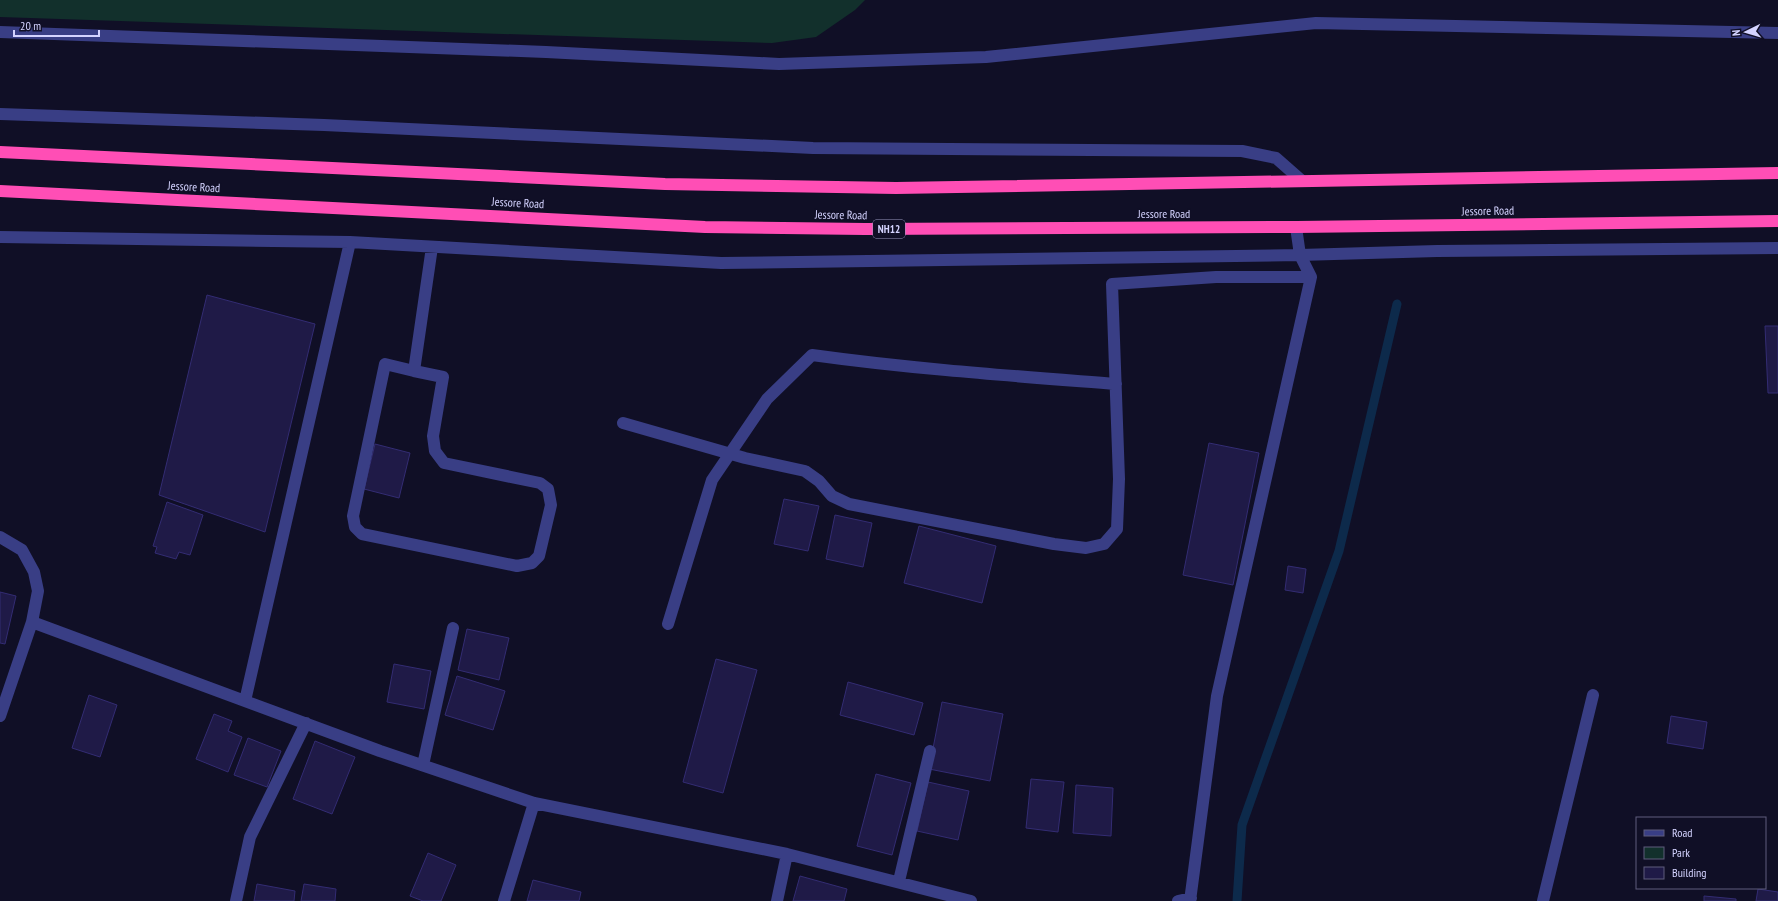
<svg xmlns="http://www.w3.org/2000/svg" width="1778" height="901" viewBox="0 0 1778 901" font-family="'PT Sans Narrow',sans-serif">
<rect width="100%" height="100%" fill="#100f26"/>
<path fill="#12302c" d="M 0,0 L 865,0 L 855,10 L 816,37 L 772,43 L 0,17 Z"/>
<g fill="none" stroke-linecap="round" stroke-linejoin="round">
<path stroke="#0d2a4b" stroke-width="9" d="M 1237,901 L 1242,825 L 1339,551 L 1397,304"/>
</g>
<path fill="#1f1a47" stroke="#332c73" d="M 207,295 L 315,324 L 265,532 L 159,495 Z
M 1765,326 L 1778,326 L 1778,393 L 1768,393 Z
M 1209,443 L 1259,453 L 1233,585 L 1183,575 Z
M 375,444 L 410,453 L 399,498 L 364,489 Z
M 784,499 L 819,506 L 808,551 L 774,544 Z
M 167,502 L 203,515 L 190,555 L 179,552 L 176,559 L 155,553 L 157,547 L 153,546 Z
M 835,515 L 872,523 L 863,567 L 826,559 Z
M 919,526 L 996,546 L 982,603 L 904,583 Z
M 1288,566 L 1306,569 L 1303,593 L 1285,590 Z
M 0,592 L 16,596 L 5,644 L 0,643 Z
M 467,629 L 509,638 L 499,680 L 458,670 Z
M 716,659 L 757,670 L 723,793 L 683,782 Z
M 394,664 L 431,671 L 424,709 L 387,702 Z
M 457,676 L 505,691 L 493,730 L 445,715 Z
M 848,682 L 923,703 L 914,735 L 840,715 Z
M 89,695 L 117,705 L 100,757 L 72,748 Z
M 942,702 L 1003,714 L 990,781 L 929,769 Z
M 214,714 L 232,721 L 228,731 L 242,737 L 228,772 L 196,759 Z
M 1671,716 L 1707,722 L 1703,749 L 1667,743 Z
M 248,738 L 281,751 L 267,787 L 234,775 Z
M 315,741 L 355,757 L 332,814 L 293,799 Z
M 876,774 L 911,783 L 892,855 L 857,846 Z
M 1031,779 L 1064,782 L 1058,832 L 1026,828 Z
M 928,782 L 969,791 L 958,840 L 917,831 Z
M 1076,785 L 1113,788 L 1111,836 L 1073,833 Z
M 428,853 L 456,865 L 441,901 L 423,901 L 410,896 Z
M 800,876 L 847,889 L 844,901 L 793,901 Z
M 533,880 L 581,892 L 579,901 L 527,901 Z
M 257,884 L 295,891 L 294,901 L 254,901 Z
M 304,884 L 336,889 L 335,901 L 301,901 Z
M 1758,889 L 1778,892 L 1778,901 L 1756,901 Z
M 1704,896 L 1736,899 L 1736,901 L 1704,901 Z"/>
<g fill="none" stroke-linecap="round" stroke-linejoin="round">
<path stroke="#393e85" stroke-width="12" d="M 0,32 L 546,52 L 779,64 L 986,57 L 1316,23 L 1778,33
M 0,114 L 324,125 L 813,148 L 1242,151 L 1276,158 L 1301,180
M 0,237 L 350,242 L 721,263 L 1300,255 L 1437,251 L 1778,248
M 414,371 L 385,364 L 353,516 L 355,527 L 362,534 L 517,566 L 532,563 L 539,556 L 551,505 L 548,489 L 540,483 L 444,463 L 435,451 L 433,436 L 443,377 L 414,371 L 432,247
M 623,423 L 745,458 L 805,471 L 819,481 L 832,496 L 849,504 L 1054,544 L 1086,548 L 1104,544 L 1117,529 L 1119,479 L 1112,284 L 1216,277 L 1311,277
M 0,537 L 22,550 L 34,572 L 38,591 L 32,622 L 380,751 L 534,803 L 787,854 L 971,901
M 668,624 L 712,480 L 767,399 L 812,355 C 913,369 1014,376 1116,384
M 245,701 L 350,242
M 0,716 L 32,622
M 423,765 L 453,628
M 899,881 L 930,751
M 236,901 L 250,837 L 306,723
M 504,901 L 534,803
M 777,901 L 787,854
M 1178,901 L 1191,898
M 1190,901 L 1217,696 L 1311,277 L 1300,255 L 1296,227
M 1543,901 L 1593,695"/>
<path stroke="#ff4eb5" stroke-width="12" d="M 0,152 L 665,184 L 896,188 L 1778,173
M 0,191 L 705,227 L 865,229 L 1296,227 L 1778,221"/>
</g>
<g text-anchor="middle" stroke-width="3" stroke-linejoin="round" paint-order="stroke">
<rect fill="#100f26" stroke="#9998be" stroke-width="1" x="873" y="220" width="32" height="18" rx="3"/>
<g font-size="11" font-weight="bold" fill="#d4d3ff">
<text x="889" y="233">NH12</text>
</g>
<g font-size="12" fill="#d4d3ff" stroke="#100f26">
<text transform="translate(194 187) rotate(3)" y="4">Jessore Road</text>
<text transform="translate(518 203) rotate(3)" y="4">Jessore Road</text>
<text transform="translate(1488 211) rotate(-1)" y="4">Jessore Road</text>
<text x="1164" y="218">Jessore Road</text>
<text transform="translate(841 215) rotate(1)" y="4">Jessore Road</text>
</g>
</g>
<rect x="1636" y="817" width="130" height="72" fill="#100f26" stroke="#5e5d7d"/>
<rect x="1644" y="830" width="20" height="6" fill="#393e85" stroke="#5e5d7d"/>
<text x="1672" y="837" font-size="12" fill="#d4d3ff">Road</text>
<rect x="1644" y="847" width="20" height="12" fill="#12302c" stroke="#5e5d7d"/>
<text x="1672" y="857" font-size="12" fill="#d4d3ff">Park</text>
<rect x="1644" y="867" width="20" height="12" fill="#1f1a47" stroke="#5e5d7d"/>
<text x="1672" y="877" font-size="12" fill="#d4d3ff">Building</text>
<g transform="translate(1746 32) rotate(265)" stroke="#100f26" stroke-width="3" paint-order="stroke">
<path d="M0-3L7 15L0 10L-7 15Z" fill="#d4d3ff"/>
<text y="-6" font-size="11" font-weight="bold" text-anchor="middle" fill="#d4d3ff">N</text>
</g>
<path d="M14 30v6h85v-6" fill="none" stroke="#d4d3ff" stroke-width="2"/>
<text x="20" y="30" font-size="12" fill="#d4d3ff" stroke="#100f26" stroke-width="3" paint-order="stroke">20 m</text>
</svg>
